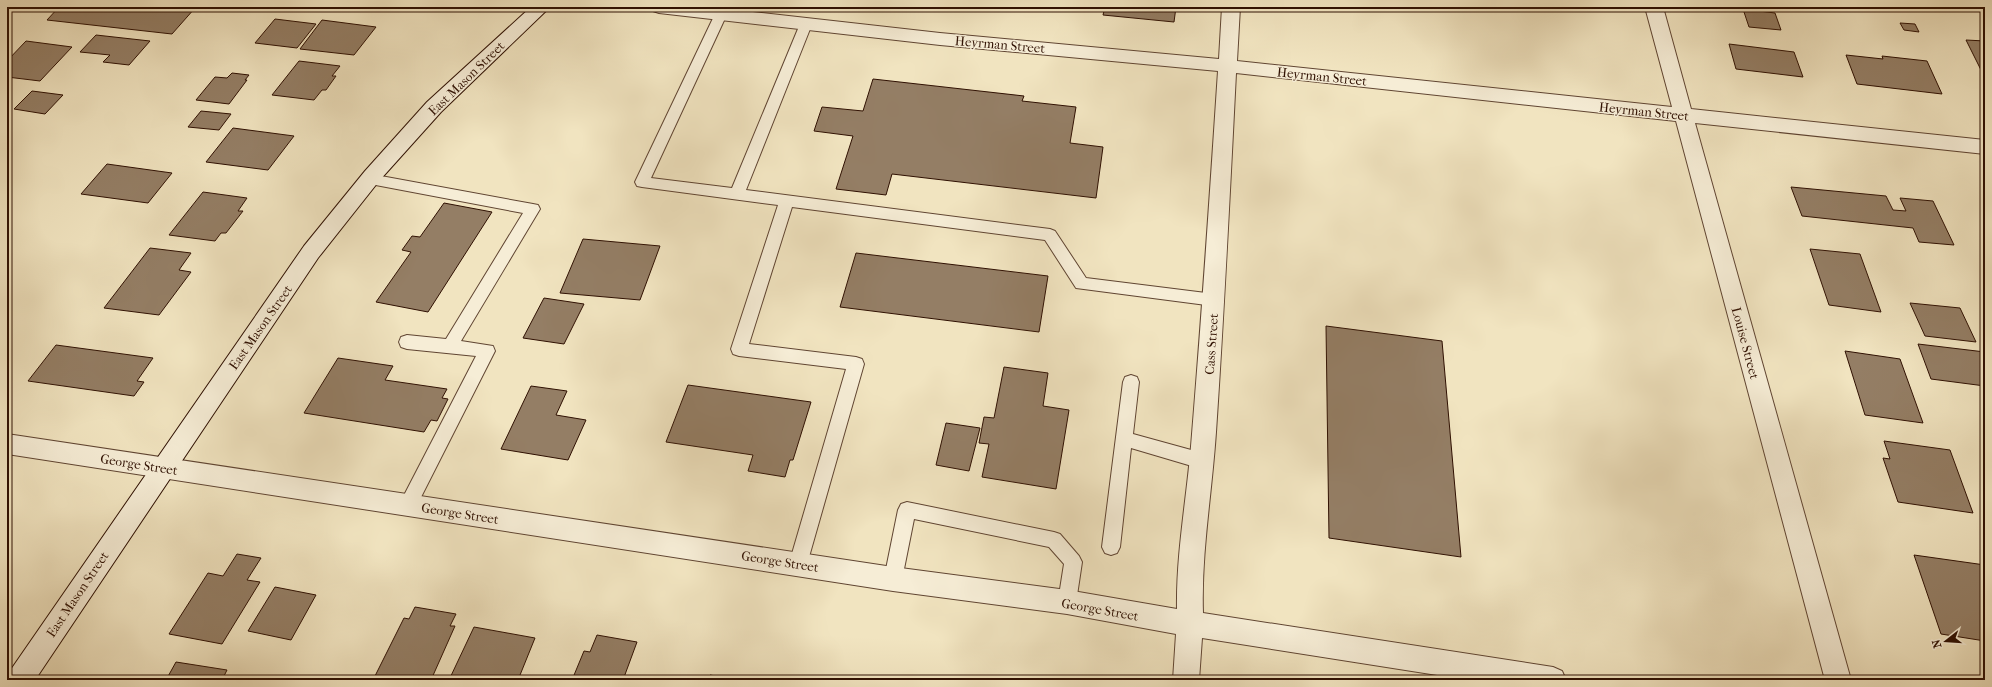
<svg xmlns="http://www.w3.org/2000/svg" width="1992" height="687" viewBox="0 0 1992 687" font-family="'IM FELL French Canon',serif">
<rect width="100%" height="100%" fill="#f1e4c0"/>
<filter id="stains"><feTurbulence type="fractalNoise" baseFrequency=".005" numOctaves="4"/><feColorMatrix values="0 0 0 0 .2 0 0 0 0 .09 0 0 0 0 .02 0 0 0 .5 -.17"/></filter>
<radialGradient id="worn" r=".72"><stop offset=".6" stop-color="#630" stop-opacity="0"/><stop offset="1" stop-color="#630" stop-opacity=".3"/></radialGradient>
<path fill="#947e65" stroke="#2f1002" d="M 59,7 L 186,7 L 195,8 L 172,34 L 47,20 Z
M 1105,7 L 1176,7 L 1174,22 L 1103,15 Z
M 1743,9 L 1775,13 L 1781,30 L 1749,27 Z
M 275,19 L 316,24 L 297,48 L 255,43 Z
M 322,20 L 376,27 L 354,55 L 300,49 Z
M 1900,23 L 1915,24 L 1919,32 L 1904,30 Z
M 96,35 L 150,41 L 129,65 L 103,62 L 110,55 L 80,52 Z
M 1966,40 L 1985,41 L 1985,78 Z
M 26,41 L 72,47 L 40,81 L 7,77 L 7,61 Z
M 1729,44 L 1794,52 L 1803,77 L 1736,69 Z
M 1846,55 L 1883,59 L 1882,56 L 1927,61 L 1942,94 L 1857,84 Z
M 299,61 L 340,66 L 332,76 L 336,76 L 326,90 L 322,90 L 314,100 L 272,95 Z
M 232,73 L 249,75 L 245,80 L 247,80 L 229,104 L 196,100 L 215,77 L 227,78 Z
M 873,79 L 1024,96 L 1022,101 L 1076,107 L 1070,143 L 1103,147 L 1096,198 L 892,174 L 886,195 L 836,189 L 853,136 L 814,131 L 822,107 L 863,111 Z
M 32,91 L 63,95 L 45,114 L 14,109 Z
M 201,111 L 231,114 L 219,130 L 188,127 Z
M 233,128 L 294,136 L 268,170 L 206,162 Z
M 107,164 L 172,173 L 148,203 L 81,194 Z
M 1791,187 L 1886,196 L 1893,210 L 1906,211 L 1900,198 L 1933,201 L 1954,245 L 1919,242 L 1913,228 L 1802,216 Z
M 203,192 L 247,198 L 238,211 L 243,211 L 226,233 L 221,233 L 215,241 L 169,235 Z
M 444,203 L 492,212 L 428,312 L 376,302 L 411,252 L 402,250 L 412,236 L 420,237 Z
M 583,239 L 660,246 L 640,300 L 560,293 Z
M 150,248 L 191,253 L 179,270 L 191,272 L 159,315 L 104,308 Z
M 1810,249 L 1860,254 L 1881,312 L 1829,305 Z
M 856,253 L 1048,276 L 1039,332 L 840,307 Z
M 544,298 L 584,304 L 564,344 L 523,338 Z
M 1910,303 L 1960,308 L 1976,342 L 1925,336 Z
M 1326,326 L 1442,341 L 1461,557 L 1329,538 Z
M 1918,344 L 1985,352 L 1985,386 L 1931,379 Z
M 56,345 L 153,358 L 137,381 L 144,382 L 134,396 L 28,381 Z
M 1845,351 L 1900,359 L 1923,423 L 1865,415 Z
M 338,358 L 393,366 L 385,380 L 447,389 L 442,398 L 448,399 L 437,421 L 431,420 L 424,432 L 304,413 Z
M 1004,367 L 1048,373 L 1043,406 L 1069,410 L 1056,489 L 982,477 L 989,444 L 979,443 L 984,417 L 994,418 Z
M 688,385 L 811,402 L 793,460 L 790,460 L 785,477 L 748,471 L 753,455 L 666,442 Z
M 531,386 L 567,391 L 556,415 L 586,420 L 568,460 L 501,449 Z
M 946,423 L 980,428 L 969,471 L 936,465 Z
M 1884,441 L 1950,450 L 1973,513 L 1898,502 L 1883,458 L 1890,459 Z
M 237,554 L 261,558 L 247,580 L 260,582 L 222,644 L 169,634 L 208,573 L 223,576 Z
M 1914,555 L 1985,565 L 1985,641 L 1941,634 Z
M 275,587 L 316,595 L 291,640 L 248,631 Z
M 415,607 L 456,614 L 450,626 L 455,626 L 431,680 L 373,680 L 404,618 L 409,619 Z
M 474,627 L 535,638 L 518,680 L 449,680 Z
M 597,635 L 637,642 L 623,680 L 572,680 L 584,651 L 590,652 Z
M 176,662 L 227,670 L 222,680 L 166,680 Z
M 710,675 L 739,680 L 708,680 Z"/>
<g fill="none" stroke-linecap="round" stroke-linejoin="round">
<defs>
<path id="lane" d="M 721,10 L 725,11 L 727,14 L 651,178 L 732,188 L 800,24 L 801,21 L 811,21 L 812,24 L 746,190 L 1050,229 L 1055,231 L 1086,278 L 1214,294 L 1220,296 L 1222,300 L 1220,304 L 1214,306 L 1076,288 L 1045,240 L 792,207 L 749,344 L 856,357 L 862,359 L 864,364 L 807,564 L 804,570 L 798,573 L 792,570 L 789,564 L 846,369 L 739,356 L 733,354 L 731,349 L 778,205 L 642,187 L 637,186 L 635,182 L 715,14 L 717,11 Z
M 370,174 L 533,204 L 538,205 L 540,209 L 461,341 L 493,346 L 495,351 L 414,511 L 408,513 L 402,511 L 399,505 L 476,356 L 407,349 L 401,347 L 399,342 L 401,337 L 407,335 L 446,339 L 523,213 L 365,183 L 363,179 L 365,175 Z
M 1131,375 L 1137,377 L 1139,382 L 1133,434 L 1202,453 L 1208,456 L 1211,461 L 1208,466 L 1202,469 L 1131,448 L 1120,547 L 1117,553 L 1111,555 L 1105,553 L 1102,547 L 1123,382 L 1125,377 Z
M 907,502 L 1054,532 L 1060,534 L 1079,556 L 1082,562 L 1076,602 L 1074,608 L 1067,611 L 1060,608 L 1058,602 L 1064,564 L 1049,547 L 914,519 L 902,579 L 900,585 L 893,588 L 886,585 L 884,579 L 898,510 L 901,504 Z"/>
<path id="street" d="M 650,7 L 708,7 L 940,33 L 1219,59 L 1222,7 L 1240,7 L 1237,61 L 1672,107 L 1645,7 L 1663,7 L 1691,109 L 1985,140 L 1985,154 L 1695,123 L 1851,680 L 1825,680 L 1676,121 L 1236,73 C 1230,193 1224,313 1216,432 C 1212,493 1201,553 1203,613 L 1553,667 L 1562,671 L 1566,680 L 1469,680 L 1202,638 L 1199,680 L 1173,680 L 1176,634 L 1067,614 L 893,591 L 7,454 L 7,434 L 893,567 L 1067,590 L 1177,609 C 1176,550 1188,492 1192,434 C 1202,313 1210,192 1218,71 L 940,45 L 659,13 L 653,11 Z"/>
<path id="secondary" d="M 531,7 L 550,7 L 441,112 L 379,181 L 318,258 L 35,680 L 7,680 L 10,671 L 304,246 L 365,171 L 427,102 Z"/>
</defs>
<use href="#lane" stroke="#604532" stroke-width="2"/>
<use href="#street" stroke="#604532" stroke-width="2"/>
<use href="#secondary" stroke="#2f1002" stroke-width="2"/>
<use href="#lane" fill="#f6edd6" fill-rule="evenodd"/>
<use href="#street" fill="#f6edd6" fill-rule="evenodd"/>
<use href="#secondary" fill="#f6edd6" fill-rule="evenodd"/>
</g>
<g text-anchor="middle" stroke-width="3" stroke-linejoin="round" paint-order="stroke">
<g font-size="13" fill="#2f1002" stroke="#f6edd6">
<text transform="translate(1000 44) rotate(5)" y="5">Heyrman Street</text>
<text transform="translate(1322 76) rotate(6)" y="5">Heyrman Street</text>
<text transform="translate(466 78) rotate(-44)" y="5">East Mason Street</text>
<text transform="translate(1644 111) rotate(6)" y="5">Heyrman Street</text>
<text transform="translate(260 327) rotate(-55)" y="5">East Mason Street</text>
<text transform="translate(1746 343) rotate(75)" y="5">Louise Street</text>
<text transform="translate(1211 344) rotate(-86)" y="5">Cass Street</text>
<text transform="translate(139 464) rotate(9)" y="5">George Street</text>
<text transform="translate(460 513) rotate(9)" y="5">George Street</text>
<text transform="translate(780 561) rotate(9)" y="5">George Street</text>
<text transform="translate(77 594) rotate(-56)" y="5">East Mason Street</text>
<text transform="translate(1100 609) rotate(10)" y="5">George Street</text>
</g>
</g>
<rect width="1992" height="687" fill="none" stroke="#f1e4c0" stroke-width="24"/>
<rect x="8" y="8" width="1976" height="671" fill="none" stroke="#2f1002" stroke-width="2"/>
<rect x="12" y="12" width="1968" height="663" fill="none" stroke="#2f1002"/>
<g transform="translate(1946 641) rotate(253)" stroke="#f6edd6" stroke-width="3" paint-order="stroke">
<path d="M0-3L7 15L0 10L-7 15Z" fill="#2f1002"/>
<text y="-6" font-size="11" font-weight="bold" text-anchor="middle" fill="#2f1002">N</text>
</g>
<rect width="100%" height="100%" filter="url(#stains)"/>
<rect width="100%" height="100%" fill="url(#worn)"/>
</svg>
